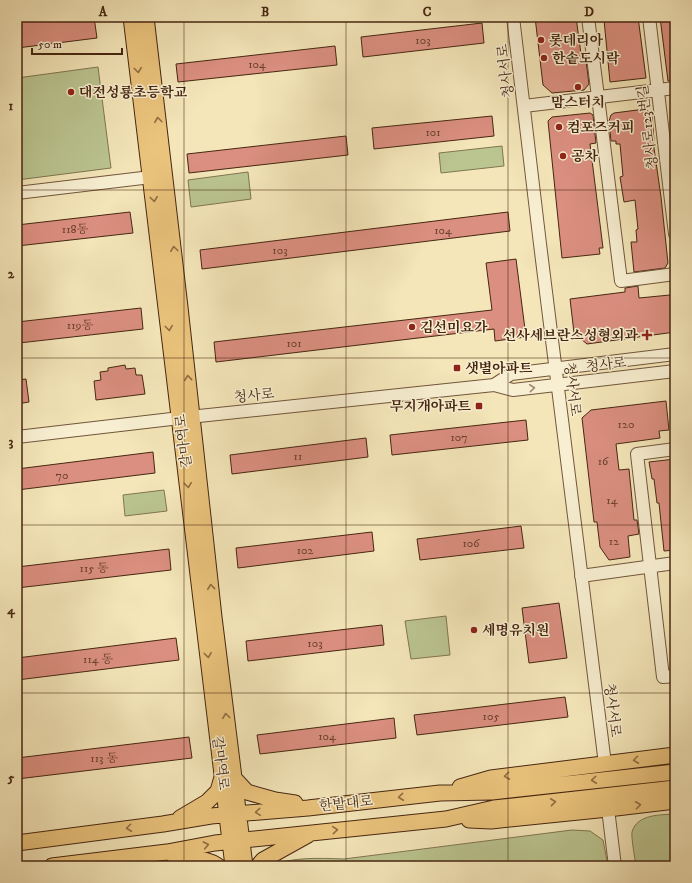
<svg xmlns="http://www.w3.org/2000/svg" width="692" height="883" viewBox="0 0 692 883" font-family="'IM FELL DW Pica','Noto Serif KR',serif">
<rect width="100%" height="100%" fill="#f4e6b9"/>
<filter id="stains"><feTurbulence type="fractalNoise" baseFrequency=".005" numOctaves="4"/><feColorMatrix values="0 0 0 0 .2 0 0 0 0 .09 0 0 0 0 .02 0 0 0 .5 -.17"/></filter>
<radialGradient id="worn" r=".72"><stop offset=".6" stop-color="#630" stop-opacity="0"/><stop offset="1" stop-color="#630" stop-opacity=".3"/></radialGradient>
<path fill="#bbc590" stroke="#807650" d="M 98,67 L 111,168 L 17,180 L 17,78 Z
M 502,146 L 504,166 L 441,173 L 439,153 Z
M 248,172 L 251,199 L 191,207 L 188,180 Z
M 164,490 L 167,511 L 125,516 L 123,495 Z
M 446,616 L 450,655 L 411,659 L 405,621 Z
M 675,814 L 675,866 L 636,866 C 635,859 631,837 632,832 C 637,814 660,815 675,814 Z
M 572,830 L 590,831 L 603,840 L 608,866 L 268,866 C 293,857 318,858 344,859 Z"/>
<path fill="#db8f80" stroke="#462611" d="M 17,17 L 36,17 L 37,20 L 63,17 L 94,17 L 97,38 L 17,48 Z
M 535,17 L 576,17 L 581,54 L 585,53 L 589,84 L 584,90 L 552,93 L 543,85 Z
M 609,17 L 638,17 L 646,78 L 610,82 L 604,20 L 609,20 Z
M 660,17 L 675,17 L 675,81 L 668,81 Z
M 482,23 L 484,43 L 363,57 L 361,37 Z
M 335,46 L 337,65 L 178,82 L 176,64 Z
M 645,109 L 652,114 L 654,141 L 653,141 L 661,197 L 668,263 L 665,268 L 634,272 L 631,242 L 637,242 L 636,230 L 638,229 L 635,200 L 624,202 L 620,177 L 623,176 L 620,144 L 616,144 L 616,141 L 611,141 L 609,121 L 611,115 L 614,113 Z
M 590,113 L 593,115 L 596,143 L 590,144 L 603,248 L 599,248 L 600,254 L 562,258 L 548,121 L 552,117 Z
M 492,116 L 494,136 L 374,149 L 372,128 Z
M 346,136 L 348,155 L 189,173 L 187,154 Z
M 130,212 L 133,233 L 17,246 L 17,225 Z
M 508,212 L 510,231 L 202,269 L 200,250 Z
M 516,259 L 526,337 L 495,341 L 494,329 L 216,362 L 214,342 L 492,310 L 486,263 Z
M 638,286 L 639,298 L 670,295 L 675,332 L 587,344 L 574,333 L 570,299 L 625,292 L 625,288 Z
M 141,308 L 143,329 L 19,343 L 17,322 Z
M 125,365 L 126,369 L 135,368 L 136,375 L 142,375 L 145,394 L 96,400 L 94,381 L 101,380 L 100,372 L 108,371 L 108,368 Z
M 26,379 L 29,402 L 17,404 L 17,380 Z
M 666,401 L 669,430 L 659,431 L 660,438 L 616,444 L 619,470 L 629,469 L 634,520 L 637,520 L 639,534 L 628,536 L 630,557 L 609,560 L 600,547 L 597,522 L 594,522 L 582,418 L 591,410 Z
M 526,420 L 528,440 L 392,455 L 390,435 Z
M 366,438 L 368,457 L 232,474 L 230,455 Z
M 153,452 L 155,473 L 17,490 L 17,469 Z
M 675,459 L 675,550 L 664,551 L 659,503 L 657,503 L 654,479 L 652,479 L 649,462 Z
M 521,526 L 524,548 L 420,560 L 417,539 Z
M 372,532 L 374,551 L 238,568 L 236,548 Z
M 169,549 L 171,570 L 17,588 L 17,567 Z
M 559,603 L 567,658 L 529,663 L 522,608 Z
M 382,625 L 384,645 L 248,661 L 246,641 Z
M 176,638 L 179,660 L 17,680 L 17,658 Z
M 565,697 L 568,717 L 417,735 L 414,715 Z
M 394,718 L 396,738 L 260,754 L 257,735 Z
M 189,737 L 192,758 L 17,779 L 17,758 Z"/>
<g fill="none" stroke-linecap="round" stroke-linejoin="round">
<defs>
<path id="minor" d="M 513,17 L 540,244 L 605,764
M 588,17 L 621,281 L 675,274
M 649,17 L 675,234
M 524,106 L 675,88
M 17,193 L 151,177
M 494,385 L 511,374 L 675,354
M 17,437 L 180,418 L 494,385 L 513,390 L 675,371
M 675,449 L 637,454 L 663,677 L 675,676
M 581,576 L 675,563
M 608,809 L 615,866"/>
<path id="major" d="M 131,17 L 233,866
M 146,17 L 180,307 L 214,617 L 245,866
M 234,778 L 247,792 L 275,800 L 295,803
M 460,787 L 491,778 L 675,755
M 180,818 L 207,802 L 218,791 L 222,777
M 469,820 L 491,821 L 608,809 L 675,801
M 17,843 L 163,824 L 211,816 L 308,808 L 440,793 L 492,792 L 675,772
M 172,854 C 188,862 202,855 218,866
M 52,866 L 167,852 L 215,843 L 446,819 L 494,808 L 675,788
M 258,866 L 263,860 L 308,835"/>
</defs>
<use href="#minor" stroke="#72563b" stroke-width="14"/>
<use href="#major" stroke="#462611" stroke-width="17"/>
<use href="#minor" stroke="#f8efd2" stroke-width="12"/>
<use href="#major" stroke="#eac37c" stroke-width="15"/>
</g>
<defs><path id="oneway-chevron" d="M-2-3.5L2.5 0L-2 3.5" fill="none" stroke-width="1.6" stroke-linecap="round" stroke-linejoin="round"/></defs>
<g stroke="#906d41">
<use href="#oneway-chevron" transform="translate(138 70) rotate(83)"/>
<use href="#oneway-chevron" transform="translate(158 120) rotate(-97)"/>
<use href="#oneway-chevron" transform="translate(154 199) rotate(83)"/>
<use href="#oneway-chevron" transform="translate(174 249) rotate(-97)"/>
<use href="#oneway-chevron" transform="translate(169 328) rotate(83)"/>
<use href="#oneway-chevron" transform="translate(188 378) rotate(-96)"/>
<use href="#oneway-chevron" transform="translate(188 485) rotate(83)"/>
<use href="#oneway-chevron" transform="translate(211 587) rotate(-96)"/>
<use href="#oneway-chevron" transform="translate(208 655) rotate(83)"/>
<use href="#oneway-chevron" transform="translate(226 716) rotate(-97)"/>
<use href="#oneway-chevron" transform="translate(636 760) rotate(173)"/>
<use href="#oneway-chevron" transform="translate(507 776) rotate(173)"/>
<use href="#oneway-chevron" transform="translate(594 780) rotate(174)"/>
<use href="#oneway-chevron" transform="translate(401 797) rotate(174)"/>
<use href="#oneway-chevron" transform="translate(553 802) rotate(-6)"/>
<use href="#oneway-chevron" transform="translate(638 805) rotate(-7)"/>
<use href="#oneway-chevron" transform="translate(258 812) rotate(175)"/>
<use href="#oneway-chevron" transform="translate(129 828) rotate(173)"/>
<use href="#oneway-chevron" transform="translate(335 830) rotate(-5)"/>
<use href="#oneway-chevron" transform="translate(206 845) rotate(-11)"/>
</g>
<use stroke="#9f8a72" href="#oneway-chevron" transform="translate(532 388) rotate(-6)"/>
<path fill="none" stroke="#462611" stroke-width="1" stroke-opacity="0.55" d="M 184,17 L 184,866M 346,17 L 346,866M 508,17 L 508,866M 17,190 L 675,190M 17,358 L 675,358M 17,525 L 675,525M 17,693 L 675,693"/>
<g fill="#8f2418" stroke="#f8efd2" stroke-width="1.5">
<circle cx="541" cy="40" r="4"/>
<circle cx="544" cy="58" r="4"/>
<circle cx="578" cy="87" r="4"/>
<circle cx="71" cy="92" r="4"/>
<circle cx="559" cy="127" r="4"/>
<circle cx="563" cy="156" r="4"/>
<circle cx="412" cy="327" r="4"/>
<path d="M645 329h4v4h4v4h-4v4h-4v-4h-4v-4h4z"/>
<rect x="453" y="364" width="8" height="8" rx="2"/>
<rect x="475" y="402" width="8" height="8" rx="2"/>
<circle cx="474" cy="630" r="4"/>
</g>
<g text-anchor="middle" stroke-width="3" stroke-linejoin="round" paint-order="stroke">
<g font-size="12" fill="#6b402d">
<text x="423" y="44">103</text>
<text x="257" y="68">104</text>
<text x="433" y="136">101</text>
<text x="75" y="233">118동</text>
<text x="443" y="234">104</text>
<text x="280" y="254">103</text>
<text x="80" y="329">119동</text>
<text x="294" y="347">101</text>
<text x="626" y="428">120</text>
<text x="459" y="441">107</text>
<text x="298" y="460">11</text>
<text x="603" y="465">16</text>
<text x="62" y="479">70</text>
<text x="612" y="504">14</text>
<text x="614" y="545">12</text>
<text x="471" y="547">106</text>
<text x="305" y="554">102</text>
<text x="94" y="572">115 동</text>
<text x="315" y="647">103</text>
<text x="98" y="663">114 동</text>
<text x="491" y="720">105</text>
<text x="327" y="740">104</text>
<text x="104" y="762">113 동</text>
</g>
<g font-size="14" font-weight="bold" fill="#462611" stroke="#f8efd2" text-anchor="start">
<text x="549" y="45">롯데리아</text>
<text x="552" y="63">한솥도시락</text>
<text x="79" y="97">대전성룡초등학교</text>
<text x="578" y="107" text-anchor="middle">맘스터치</text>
<text x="567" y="132">컴포즈커피</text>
<text x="571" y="161">공차</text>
<text x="420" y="332">김선미요가</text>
<text x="638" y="340" text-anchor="end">선사세브란스성형외과</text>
<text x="465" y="373">샛별아파트</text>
<text x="471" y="411" text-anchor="end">무지개아파트</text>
<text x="482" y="635">세명유치원</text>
</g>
<g font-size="14" fill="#462611" stroke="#f8efd2">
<text transform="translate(505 71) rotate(-97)" y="5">청사서로</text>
<text transform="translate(647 127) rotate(-97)" y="5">청사로123번길</text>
<text transform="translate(606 364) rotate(-7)" y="5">청사로</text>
<text transform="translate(573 389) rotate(83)" y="5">청사서로</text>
<text transform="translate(254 395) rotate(-6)" y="5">청사로</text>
<text transform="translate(183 441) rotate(-97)" y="5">갈마역로</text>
<text transform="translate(613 710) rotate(83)" y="5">청사서로</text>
<text transform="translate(221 763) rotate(83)" y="5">갈마역로</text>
<text transform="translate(346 803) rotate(-6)" y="5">한밭대로</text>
</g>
</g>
<rect width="692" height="883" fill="none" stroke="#f4e6b9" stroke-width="44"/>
<path d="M32 48v6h90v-6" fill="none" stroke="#462611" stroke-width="2"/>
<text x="38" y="48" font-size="12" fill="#462611" stroke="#f8efd2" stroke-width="3" paint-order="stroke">50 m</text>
<rect x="22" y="22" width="648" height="839" fill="none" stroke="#462611" stroke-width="1.5"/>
<g font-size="13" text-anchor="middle" font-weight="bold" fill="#462611">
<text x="103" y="16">A</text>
<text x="265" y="16">B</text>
<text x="427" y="16">C</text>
<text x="589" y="16">D</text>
<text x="11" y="110">1</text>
<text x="11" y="278">2</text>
<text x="11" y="446">3</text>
<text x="11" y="614">4</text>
<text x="11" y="782">5</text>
</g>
<rect width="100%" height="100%" filter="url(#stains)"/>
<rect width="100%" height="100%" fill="url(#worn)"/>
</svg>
